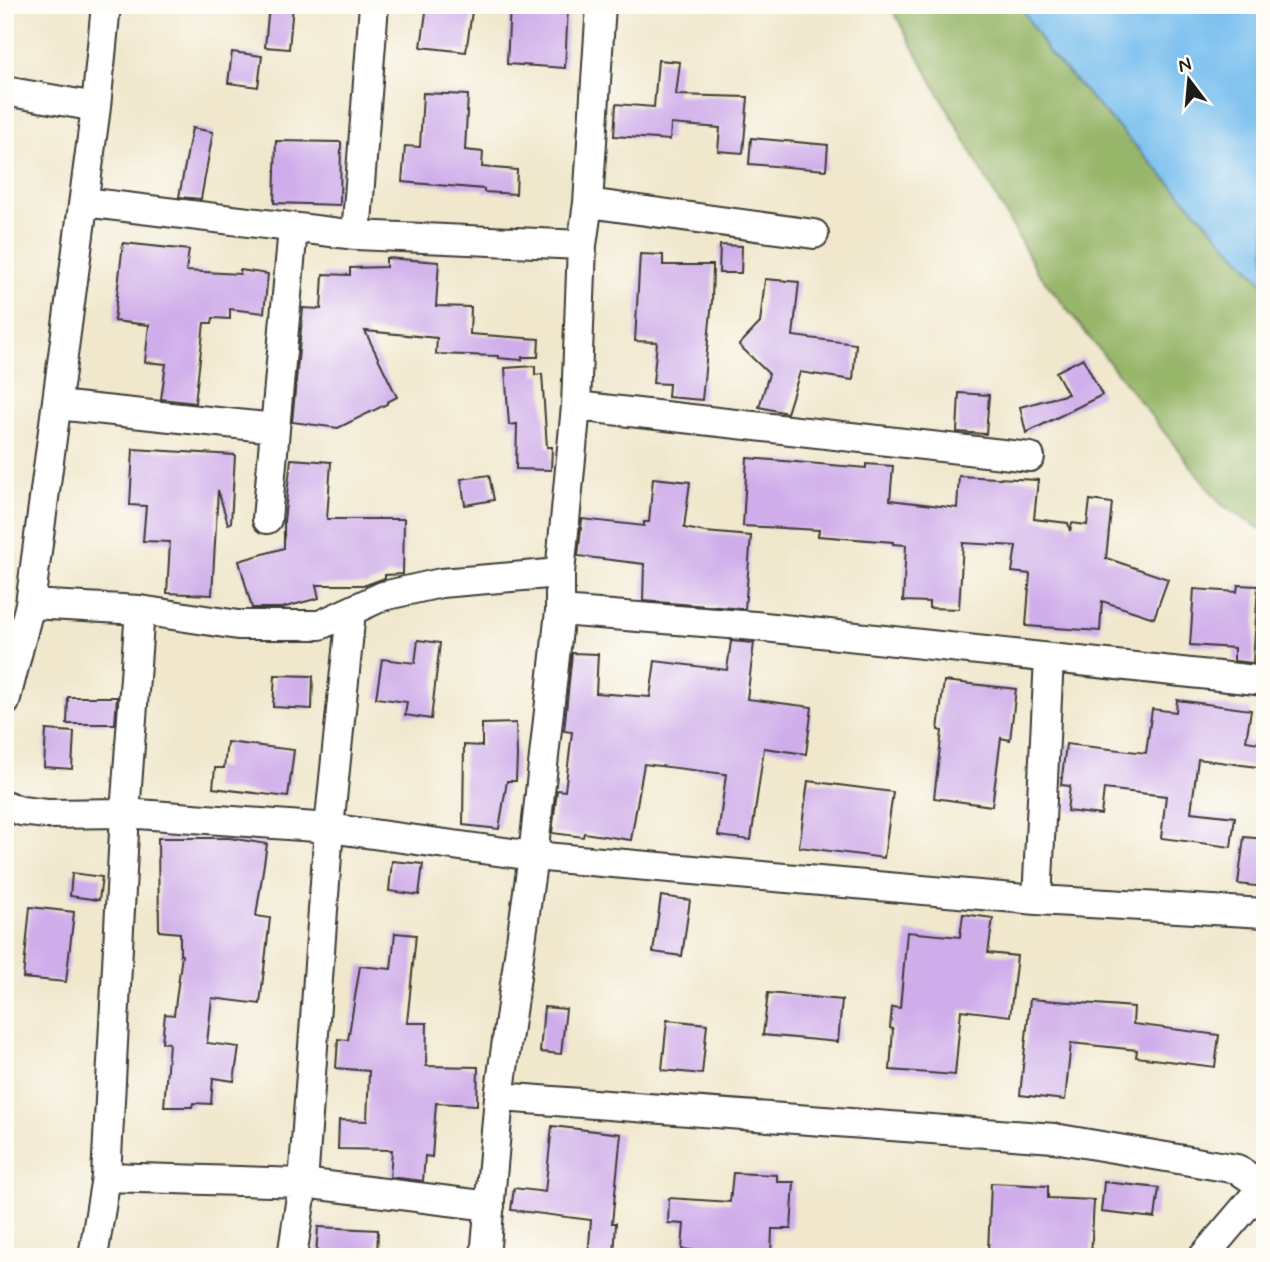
<svg xmlns="http://www.w3.org/2000/svg" width="1270" height="1262" viewBox="0 0 1270 1262" font-family="Mynerve,sans-serif">
<rect width="100%" height="100%" fill="#fdfcf7"/>
<filter id="ink" filterUnits="userSpaceOnUse"><feTurbulence type="fractalNoise" baseFrequency=".0143" numOctaves="2"/><feDisplacementMap in="SourceGraphic" scale="14" xChannelSelector="R" yChannelSelector="G"/><feConvolveMatrix kernelMatrix="1 2 1 2 8 2 1 2 1" color-interpolation-filters="sRGB"/></filter>
<filter id="wash" filterUnits="userSpaceOnUse"><feTurbulence type="fractalNoise" baseFrequency=".00686" numOctaves="4" result="noise"/><feDisplacementMap in="SourceGraphic" scale="28" xChannelSelector="R" yChannelSelector="G"/><feGaussianBlur stdDeviation="1.57" result="paint"/><feColorMatrix in="noise" values="0 0 0 0 0 0 0 0 0 0 0 0 0 0 0 0 0 1.4 0 .05"/><feComposite in="paint" operator="in"/></filter>
<g filter="url(#wash)">
<rect width="100%" height="100%" fill="#f0e7cc"/>
<path fill="#97b669" stroke="#5a6942" stroke-width="2" d="M 890,5 L 1020,5 L 1048,52 L 1265,285 L 1265,532 L 1221,504 L 1037,271 Z"/>
<path fill="#76beee" stroke="#496d85" stroke-width="2" d="M 1020,5 L 1265,5 L 1265,285 L 1048,52 Z"/>
<g id="blocks">
<path fill="#cfadea" d="M 269,5 L 293,5 L 289,49 L 265,47 Z
M 427,5 L 473,5 L 466,52 L 421,47 Z
M 510,5 L 568,5 L 565,68 L 507,64 Z
M 232,52 L 262,56 L 258,87 L 228,83 Z
M 658,60 L 680,62 L 676,95 L 748,97 L 743,153 L 718,151 L 720,128 L 671,124 L 670,140 L 614,136 L 616,104 L 654,107 Z
M 423,93 L 468,95 L 465,150 L 483,152 L 482,167 L 517,170 L 516,194 L 484,192 L 484,189 L 402,182 L 405,146 L 420,147 Z
M 192,128 L 213,132 L 201,199 L 179,197 Z
M 751,138 L 828,145 L 826,170 L 749,164 Z
M 276,141 L 341,142 L 340,205 L 274,203 Z
M 123,243 L 189,250 L 186,271 L 240,274 L 240,270 L 268,274 L 264,313 L 230,309 L 230,319 L 213,318 L 212,323 L 204,323 L 195,403 L 161,399 L 166,364 L 145,362 L 149,325 L 114,321 Z
M 720,245 L 742,246 L 741,273 L 719,273 Z
M 640,254 L 663,255 L 663,265 L 713,265 L 712,301 L 702,400 L 668,397 L 669,384 L 653,383 L 657,342 L 635,341 Z
M 386,258 L 439,262 L 436,306 L 471,307 L 470,334 L 539,339 L 538,357 L 522,357 L 522,360 L 498,358 L 498,356 L 436,354 L 437,338 L 365,331 L 397,397 L 387,402 L 387,404 L 338,428 L 292,422 L 303,308 L 321,309 L 323,274 L 350,275 L 350,268 L 386,267 Z
M 765,279 L 799,282 L 793,336 L 856,344 L 853,380 L 800,372 L 787,413 L 759,407 L 769,374 L 739,345 L 760,323 Z
M 1083,358 L 1102,395 L 1026,433 L 1020,407 L 1068,394 L 1056,372 Z
M 535,366 L 535,375 L 542,374 L 547,447 L 552,447 L 551,470 L 516,469 L 517,424 L 509,425 L 505,368 Z
M 959,393 L 989,395 L 986,434 L 957,432 Z
M 133,449 L 235,455 L 231,523 L 228,524 L 218,490 L 212,595 L 167,593 L 170,542 L 143,541 L 146,506 L 130,505 Z
M 747,458 L 866,468 L 866,464 L 893,466 L 890,500 L 957,508 L 959,476 L 1038,480 L 1034,519 L 1068,523 L 1070,531 L 1072,523 L 1087,525 L 1090,500 L 1112,503 L 1106,558 L 1168,579 L 1154,618 L 1102,601 L 1100,631 L 1026,626 L 1030,574 L 1012,572 L 1016,546 L 963,543 L 959,609 L 929,608 L 929,602 L 903,601 L 906,545 L 893,544 L 893,542 L 818,536 L 819,530 L 743,526 Z
M 291,459 L 331,462 L 327,519 L 404,519 L 403,574 L 385,575 L 385,578 L 366,585 L 316,585 L 319,598 L 282,608 L 252,608 L 239,561 L 284,548 L 284,521 Z
M 489,475 L 494,500 L 465,505 L 461,479 Z
M 653,478 L 690,482 L 684,528 L 705,532 L 751,536 L 745,609 L 643,601 L 644,564 L 578,556 L 582,519 L 644,526 L 644,522 L 649,522 Z
M 1238,585 L 1258,586 L 1253,663 L 1234,661 L 1234,648 L 1190,645 L 1194,589 L 1237,592 Z
M 418,640 L 440,643 L 431,719 L 405,715 L 407,702 L 376,698 L 382,659 L 415,663 Z
M 731,641 L 754,643 L 747,699 L 812,707 L 806,754 L 764,748 L 751,840 L 718,836 L 726,774 L 644,764 L 631,840 L 584,833 L 583,837 L 552,833 L 557,790 L 565,791 L 572,732 L 564,731 L 572,653 L 598,654 L 596,693 L 650,697 L 655,661 L 727,670 Z
M 275,675 L 313,676 L 312,709 L 273,707 Z
M 944,681 L 1016,689 L 1010,740 L 1001,738 L 992,806 L 934,798 L 942,731 L 938,730 Z
M 68,697 L 117,697 L 115,724 L 67,724 Z
M 1177,700 L 1251,710 L 1246,741 L 1265,744 L 1265,768 L 1198,759 L 1191,812 L 1235,817 L 1231,847 L 1161,838 L 1166,796 L 1104,789 L 1101,815 L 1067,811 L 1070,786 L 1061,785 L 1066,744 L 1146,753 L 1152,709 L 1176,712 Z
M 516,723 L 517,756 L 516,781 L 507,781 L 499,829 L 463,825 L 464,745 L 482,746 L 482,724 Z
M 46,730 L 74,732 L 72,769 L 44,767 Z
M 227,742 L 294,750 L 288,797 L 213,788 L 215,768 L 224,768 Z
M 808,781 L 893,792 L 884,858 L 799,847 Z
M 1244,837 L 1265,839 L 1265,887 L 1238,884 Z
M 158,838 L 229,838 L 267,844 L 256,916 L 270,918 L 260,1004 L 212,998 L 207,1043 L 239,1047 L 234,1081 L 213,1078 L 211,1104 L 193,1103 L 192,1107 L 164,1107 L 169,1043 L 162,1042 L 165,1014 L 174,1015 L 182,955 L 180,955 L 180,933 L 159,931 Z
M 392,861 L 423,864 L 419,895 L 389,891 Z
M 72,873 L 102,877 L 99,900 L 70,896 Z
M 661,896 L 690,900 L 682,956 L 653,952 Z
M 30,907 L 74,912 L 66,982 L 23,978 Z
M 963,914 L 993,918 L 988,953 L 1017,956 L 1010,1016 L 961,1010 L 955,1075 L 890,1070 L 893,1029 L 890,1028 L 892,1007 L 900,1008 L 907,932 L 960,937 Z
M 395,933 L 416,935 L 407,1023 L 427,1023 L 426,1066 L 478,1067 L 477,1105 L 436,1103 L 432,1157 L 425,1156 L 423,1181 L 390,1177 L 392,1150 L 338,1149 L 339,1120 L 367,1121 L 369,1071 L 336,1068 L 338,1039 L 348,1040 L 360,966 L 391,969 Z
M 768,993 L 842,1000 L 838,1042 L 763,1035 Z
M 1030,999 L 1134,1007 L 1133,1024 L 1219,1035 L 1215,1067 L 1136,1057 L 1137,1050 L 1071,1043 L 1065,1100 L 1020,1095 Z
M 544,1007 L 566,1009 L 561,1054 L 540,1052 Z
M 667,1020 L 707,1024 L 702,1074 L 662,1070 Z
M 552,1126 L 621,1134 L 612,1223 L 616,1223 L 614,1257 L 588,1257 L 591,1220 L 511,1210 L 514,1188 L 545,1192 Z
M 733,1173 L 777,1175 L 777,1182 L 794,1182 L 791,1229 L 772,1229 L 771,1257 L 749,1257 L 682,1249 L 684,1224 L 668,1223 L 669,1198 L 730,1202 Z
M 1104,1182 L 1159,1188 L 1155,1218 L 1101,1212 Z
M 991,1183 L 1048,1186 L 1048,1198 L 1094,1200 L 1091,1257 L 988,1252 Z
M 318,1227 L 378,1230 L 377,1257 L 316,1257 Z"/>
</g>
</g>
<g filter="url(#ink)">
<use href="#blocks" fill-opacity="0" stroke="#3c3a36" stroke-width="2"/>
<g fill="none" stroke-linecap="round" stroke-linejoin="round">
<defs>
<path id="minor" d="M 5,91 L 96,107
M 84,202 L 356,235 L 582,245
M 588,203 L 814,234
M 356,235 L 374,5
M 57,405 L 275,428
M 576,406 L 1030,457
M 267,519 L 293,228
M 30,604 L 140,610 L 238,625 L 320,625 L 383,596 L 441,583 L 560,573
M 560,611 L 755,626 L 1265,681
M 5,702 L 30,604 L 96,107 L 106,5
M 5,805 L 21,811 L 47,814 L 125,813 L 329,828 L 533,856 L 1037,900 L 1265,913
M 1037,900 L 1049,658
M 499,1097 L 1054,1138 L 1237,1169 L 1265,1188
M 106,1177 L 303,1183 L 490,1206
M 93,1257 L 106,1177 L 125,813 L 140,610
M 292,1257 L 303,1183 L 329,828 L 351,612
M 485,1257 L 499,1097 L 533,856 L 560,611 L 560,573 L 576,406 L 582,245 L 588,203 L 601,5
M 1203,1257 L 1265,1184"/>
</defs>
<use href="#minor" stroke="#3c3a36" stroke-width="32"/>
<use href="#minor" stroke="#fff" stroke-width="28"/>
</g>
</g>
<rect width="1270" height="1262" fill="none" stroke="#fdfcf7" stroke-width="28"/>
<g transform="translate(1189 80) rotate(344)" stroke="#fdfcf7" stroke-width="5" paint-order="stroke">
<path d="M0-5L12 26L0 18L-12 26Z" fill="#1c1c1c"/>
<text y="-10" font-size="19" font-weight="bold" text-anchor="middle" fill="#1c1c1c">N</text>
</g>
</svg>
